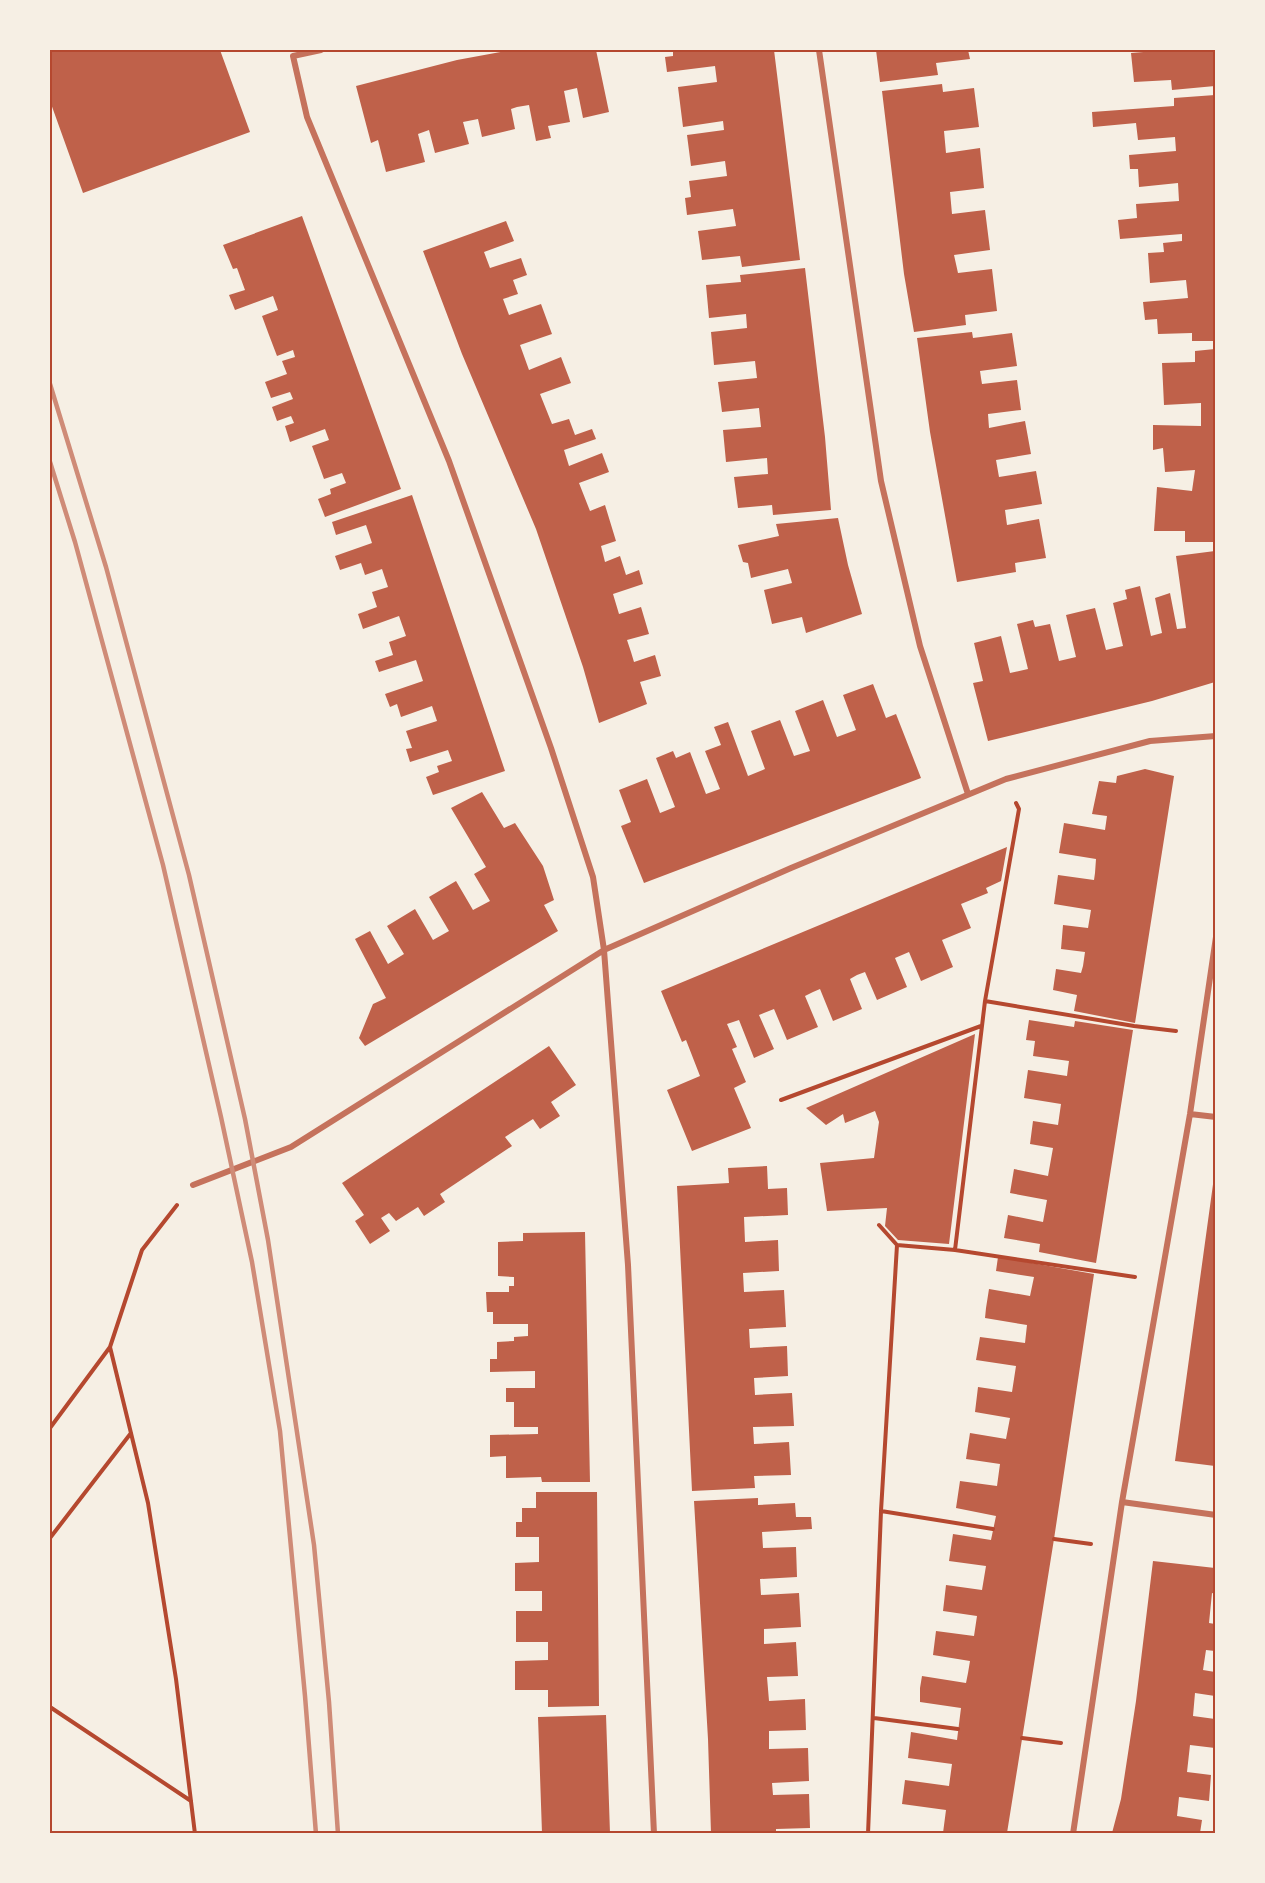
<svg xmlns="http://www.w3.org/2000/svg" width="1265" height="1883" viewBox="0 0 1265 1883" font-family="Rubik,sans-serif">
<rect width="100%" height="100%" fill="#f6efe4"/>
<path fill="#bf614a" d="M 50,50 L 220,50 L 250,132 L 83,193 L 50,101 Z
M 511,50 L 596,50 L 609,112 L 583,118 L 577,88 L 564,91 L 570,122 L 548,126 L 551,138 L 536,141 L 529,105 L 517,107 L 511,109 L 515,129 L 482,137 L 478,119 L 463,122 L 469,144 L 435,153 L 429,130 L 418,134 L 425,162 L 386,172 L 378,140 L 371,143 L 356,86 L 457,60 Z
M 673,50 L 774,50 L 800,260 L 742,267 L 740,256 L 702,260 L 698,231 L 736,226 L 733,209 L 687,215 L 685,198 L 691,197 L 689,181 L 727,176 L 725,161 L 691,166 L 687,135 L 724,130 L 723,121 L 683,127 L 678,87 L 717,82 L 715,66 L 667,72 L 665,57 L 673,56 Z
M 876,50 L 968,50 L 970,59 L 936,63 L 938,75 L 880,82 Z
M 1168,50 L 1215,50 L 1215,86 L 1172,90 L 1171,80 L 1134,82 L 1131,53 Z
M 942,84 L 943,92 L 974,88 L 979,127 L 944,131 L 946,153 L 980,148 L 984,188 L 950,192 L 952,214 L 985,210 L 990,250 L 954,255 L 958,273 L 992,269 L 997,311 L 965,315 L 966,325 L 914,332 L 904,274 L 882,91 Z
M 1215,95 L 1215,341 L 1192,341 L 1192,333 L 1158,334 L 1157,319 L 1145,320 L 1143,302 L 1188,298 L 1186,280 L 1150,283 L 1148,253 L 1164,252 L 1163,243 L 1182,241 L 1182,234 L 1120,239 L 1118,220 L 1137,218 L 1136,204 L 1179,201 L 1178,183 L 1139,187 L 1138,169 L 1130,169 L 1129,155 L 1176,151 L 1175,137 L 1138,140 L 1136,123 L 1093,127 L 1092,112 L 1174,106 L 1174,98 Z
M 302,216 L 401,489 L 325,517 L 318,499 L 331,494 L 330,489 L 346,483 L 342,473 L 324,479 L 312,446 L 329,440 L 325,429 L 290,442 L 285,426 L 294,423 L 291,416 L 277,421 L 272,407 L 293,399 L 290,392 L 271,398 L 265,382 L 287,374 L 282,361 L 295,357 L 293,350 L 277,356 L 269,335 L 262,316 L 278,310 L 273,296 L 235,310 L 229,295 L 245,290 L 237,268 L 233,269 L 223,245 Z
M 506,221 L 514,241 L 484,252 L 490,268 L 521,258 L 527,275 L 513,280 L 518,294 L 503,299 L 509,315 L 541,304 L 552,334 L 520,345 L 529,370 L 561,357 L 571,383 L 540,394 L 552,424 L 569,419 L 575,435 L 592,429 L 596,439 L 564,450 L 569,466 L 602,453 L 609,472 L 579,483 L 590,511 L 605,505 L 616,541 L 601,546 L 605,562 L 620,556 L 626,575 L 639,570 L 643,584 L 613,594 L 619,614 L 641,607 L 649,634 L 627,640 L 631,652 L 634,662 L 655,655 L 661,676 L 640,682 L 647,704 L 599,723 L 583,667 L 536,529 L 462,354 L 423,251 Z
M 805,268 L 825,437 L 831,510 L 773,515 L 772,505 L 738,508 L 734,477 L 768,474 L 767,458 L 726,462 L 723,430 L 761,427 L 759,408 L 722,412 L 718,382 L 757,378 L 755,361 L 714,365 L 711,332 L 747,328 L 746,314 L 709,318 L 706,285 L 741,282 L 740,275 Z
M 972,332 L 973,338 L 1012,333 L 1017,366 L 980,371 L 981,378 L 982,384 L 1017,380 L 1021,410 L 988,414 L 989,428 L 1025,421 L 1031,454 L 996,460 L 999,477 L 1036,471 L 1042,504 L 1005,510 L 1007,525 L 1039,519 L 1046,558 L 1015,563 L 1016,572 L 957,582 L 930,432 L 917,338 Z
M 1215,349 L 1215,542 L 1185,542 L 1185,531 L 1154,531 L 1157,487 L 1192,491 L 1195,470 L 1165,472 L 1163,448 L 1153,450 L 1153,425 L 1201,426 L 1201,403 L 1164,405 L 1162,363 L 1195,362 L 1195,351 Z
M 412,495 L 505,771 L 433,795 L 426,777 L 439,772 L 437,766 L 452,761 L 448,750 L 410,762 L 406,749 L 412,748 L 406,731 L 437,721 L 432,706 L 401,717 L 397,704 L 390,707 L 385,694 L 423,681 L 416,660 L 379,672 L 375,661 L 393,655 L 389,642 L 406,636 L 399,616 L 363,629 L 358,614 L 377,607 L 372,592 L 388,587 L 382,569 L 365,575 L 361,563 L 340,570 L 335,556 L 372,543 L 366,525 L 336,535 L 332,522 Z
M 838,518 L 848,565 L 862,614 L 806,633 L 802,617 L 772,624 L 764,590 L 792,583 L 788,569 L 751,578 L 748,563 L 743,562 L 738,545 L 779,536 L 776,524 Z
M 1215,551 L 1215,682 L 1152,701 L 988,741 L 973,683 L 983,681 L 974,643 L 1001,636 L 1010,673 L 1028,669 L 1017,624 L 1033,620 L 1035,627 L 1050,624 L 1059,661 L 1076,657 L 1066,615 L 1095,608 L 1106,650 L 1123,646 L 1113,603 L 1127,599 L 1125,590 L 1140,586 L 1151,636 L 1162,633 L 1155,598 L 1170,593 L 1177,629 L 1186,628 L 1176,556 Z
M 873,684 L 886,718 L 896,714 L 921,778 L 644,883 L 621,826 L 631,822 L 619,790 L 647,779 L 660,813 L 675,807 L 656,758 L 673,751 L 676,758 L 690,752 L 706,794 L 720,789 L 705,751 L 721,745 L 714,727 L 728,722 L 748,776 L 765,769 L 751,731 L 780,720 L 794,756 L 810,751 L 795,711 L 823,700 L 837,737 L 856,730 L 843,695 Z
M 1145,769 L 1174,776 L 1135,1023 L 1074,1011 L 1077,995 L 1053,990 L 1056,969 L 1081,973 L 1083,966 L 1085,952 L 1061,949 L 1063,925 L 1088,928 L 1091,910 L 1054,904 L 1058,875 L 1094,880 L 1095,873 L 1096,859 L 1059,853 L 1064,823 L 1105,830 L 1107,816 L 1092,814 L 1099,781 L 1116,783 L 1117,776 Z
M 482,792 L 504,828 L 515,823 L 543,866 L 554,900 L 544,905 L 558,931 L 365,1046 L 359,1038 L 373,1004 L 386,998 L 355,939 L 370,931 L 388,964 L 404,954 L 387,926 L 415,909 L 433,940 L 449,931 L 429,897 L 456,881 L 473,910 L 490,901 L 474,874 L 486,867 L 451,808 Z
M 1007,847 L 1001,881 L 986,888 L 988,893 L 961,904 L 971,928 L 942,940 L 953,967 L 921,981 L 909,952 L 895,958 L 907,987 L 877,1000 L 865,972 L 857,975 L 850,979 L 862,1009 L 833,1021 L 820,989 L 813,992 L 805,996 L 818,1027 L 787,1040 L 774,1009 L 759,1015 L 774,1049 L 754,1058 L 739,1020 L 727,1024 L 737,1047 L 732,1049 L 746,1082 L 734,1088 L 751,1128 L 692,1151 L 667,1090 L 700,1076 L 686,1040 L 682,1042 L 661,991 Z
M 1029,1020 L 1074,1027 L 1075,1021 L 1133,1030 L 1096,1263 L 1039,1252 L 1040,1244 L 1004,1238 L 1008,1215 L 1043,1222 L 1047,1200 L 1010,1193 L 1014,1169 L 1048,1176 L 1053,1148 L 1030,1144 L 1033,1121 L 1058,1125 L 1061,1104 L 1024,1098 L 1028,1070 L 1067,1076 L 1068,1068 L 1069,1061 L 1033,1056 L 1035,1041 L 1026,1040 Z
M 975,1034 L 949,1244 L 898,1240 L 885,1226 L 887,1208 L 827,1211 L 820,1163 L 874,1158 L 879,1122 L 875,1111 L 845,1123 L 843,1114 L 826,1125 L 806,1108 Z
M 549,1046 L 576,1085 L 551,1102 L 560,1116 L 540,1129 L 533,1119 L 505,1137 L 512,1146 L 440,1194 L 445,1202 L 424,1216 L 418,1207 L 396,1221 L 389,1213 L 381,1218 L 390,1231 L 370,1244 L 355,1221 L 364,1215 L 342,1183 Z
M 767,1166 L 768,1189 L 787,1188 L 788,1215 L 744,1217 L 745,1242 L 778,1240 L 779,1271 L 743,1273 L 744,1292 L 784,1290 L 786,1327 L 749,1329 L 750,1348 L 787,1346 L 788,1376 L 754,1378 L 755,1395 L 792,1393 L 794,1426 L 753,1427 L 754,1444 L 789,1442 L 791,1475 L 754,1476 L 755,1488 L 692,1491 L 677,1186 L 729,1183 L 728,1168 Z
M 1214,1177 L 1215,1177 L 1215,1466 L 1175,1461 Z
M 585,1232 L 590,1482 L 542,1482 L 541,1477 L 506,1478 L 506,1456 L 490,1457 L 490,1435 L 538,1434 L 538,1427 L 514,1427 L 514,1402 L 506,1402 L 506,1388 L 535,1388 L 535,1371 L 490,1372 L 490,1359 L 497,1359 L 497,1342 L 514,1341 L 514,1337 L 528,1336 L 528,1324 L 493,1324 L 493,1312 L 487,1312 L 486,1292 L 509,1292 L 509,1286 L 514,1286 L 514,1277 L 498,1276 L 498,1242 L 523,1241 L 523,1233 Z
M 998,1257 L 1094,1274 L 1054,1539 L 1007,1833 L 943,1833 L 946,1810 L 902,1804 L 905,1780 L 949,1786 L 952,1764 L 908,1758 L 911,1732 L 957,1740 L 961,1708 L 920,1702 L 920,1688 L 922,1676 L 966,1683 L 968,1673 L 970,1661 L 933,1655 L 936,1631 L 974,1636 L 977,1616 L 943,1611 L 946,1585 L 982,1590 L 986,1566 L 949,1561 L 953,1534 L 991,1540 L 996,1516 L 956,1508 L 960,1481 L 997,1486 L 1000,1464 L 966,1459 L 970,1433 L 1006,1439 L 1010,1418 L 975,1412 L 978,1387 L 1012,1392 L 1016,1366 L 976,1360 L 980,1337 L 1025,1343 L 1027,1325 L 985,1318 L 986,1308 L 989,1289 L 1030,1296 L 1034,1277 L 996,1271 Z
M 536,1492 L 597,1492 L 599,1706 L 548,1707 L 548,1690 L 515,1690 L 515,1661 L 548,1660 L 548,1642 L 516,1642 L 516,1611 L 542,1611 L 542,1591 L 515,1591 L 515,1563 L 539,1562 L 539,1537 L 516,1537 L 516,1522 L 522,1522 L 522,1508 L 536,1508 Z
M 758,1498 L 758,1505 L 795,1503 L 796,1517 L 811,1517 L 812,1529 L 762,1532 L 763,1548 L 796,1547 L 797,1577 L 760,1579 L 761,1595 L 799,1593 L 801,1627 L 764,1629 L 764,1644 L 796,1642 L 798,1676 L 767,1677 L 769,1701 L 805,1699 L 806,1730 L 769,1731 L 769,1749 L 808,1748 L 809,1781 L 772,1783 L 773,1795 L 809,1794 L 810,1828 L 776,1829 L 776,1833 L 711,1833 L 708,1739 L 694,1501 Z
M 1153,1561 L 1215,1568 L 1215,1594 L 1212,1593 L 1209,1623 L 1215,1624 L 1215,1651 L 1206,1650 L 1203,1670 L 1215,1672 L 1215,1696 L 1195,1693 L 1193,1716 L 1215,1719 L 1215,1748 L 1190,1745 L 1187,1772 L 1211,1775 L 1209,1801 L 1179,1797 L 1177,1816 L 1202,1820 L 1200,1833 L 1112,1833 L 1121,1799 L 1136,1701 Z
M 606,1715 L 610,1833 L 542,1833 L 538,1717 Z"/>
<g fill="none" stroke-linecap="round" stroke-linejoin="round">
<path stroke="#b5482f" stroke-width="4" d="M 985,1001 L 1134,1026 L 1176,1031
M 781,1100 L 981,1026
M 897,1245 L 955,1250 L 1135,1277
M 955,1250 L 985,1001 L 1019,809 L 1016,803
M 110,1347 L 148,1503 L 176,1679 L 195,1834
M 50,1428 L 110,1347 L 142,1250 L 177,1205
M 881,1511 L 993,1529
M 50,1538 L 131,1433
M 1054,1539 L 1091,1544
M 50,1707 L 191,1801
M 874,1718 L 958,1729
M 1022,1738 L 1061,1743
M 868,1834 L 881,1511 L 897,1245 L 879,1225"/>
<path stroke="#c5725c" stroke-width="6" d="M 321,50 L 293,56 L 307,117 L 449,461 L 551,748 L 593,877 L 604,950 L 628,1265 L 654,1834
M 819,50 L 881,481 L 920,646 L 968,794
M 1190,1114 L 1216,1117
M 193,1185 L 291,1147 L 604,950 L 791,868 L 1006,779 L 1150,741 L 1216,736
M 1122,1502 L 1216,1515
M 1073,1834 L 1122,1502 L 1190,1114 L 1216,937"/>
<path stroke="#cf8b77" stroke-width="4.5" d="M 50,384 L 106,567 L 189,875 L 245,1119 L 268,1240 L 314,1545 L 329,1702 L 338,1834
M 50,462 L 75,542 L 163,865 L 221,1117 L 252,1262 L 280,1431 L 305,1696 L 316,1834"/>
</g>
<rect width="1265" height="1883" fill="none" stroke="#f6efe4" stroke-width="102"/>
<rect x="51" y="51" width="1163" height="1781" fill="none" stroke="#b5482f" stroke-width="2"/>
</svg>
